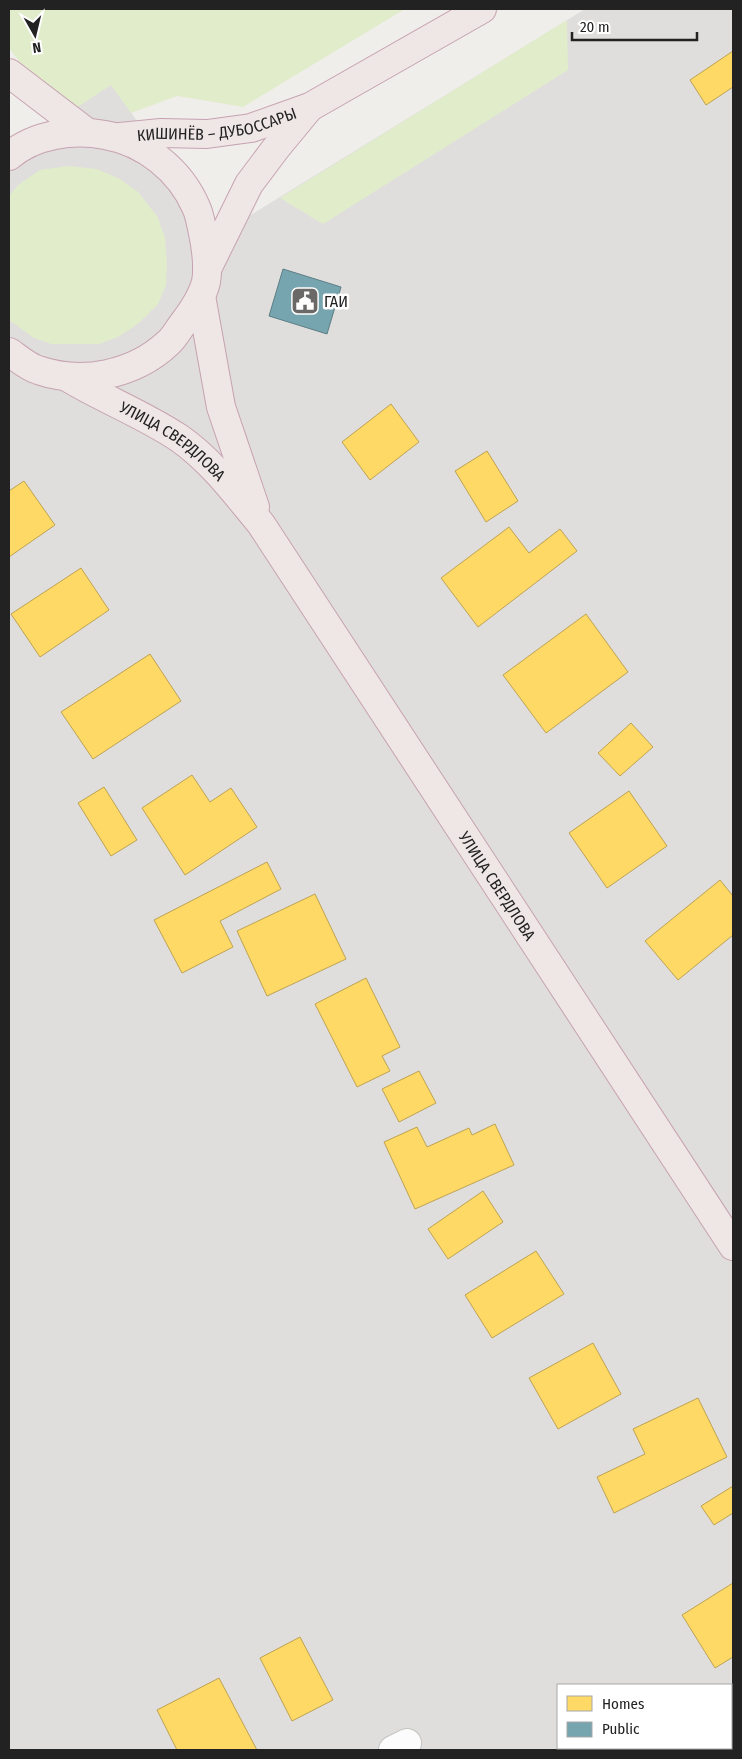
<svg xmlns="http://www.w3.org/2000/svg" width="742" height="1759" viewBox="0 0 742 1759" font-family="'Fira Sans Condensed',sans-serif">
<rect width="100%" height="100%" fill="#f0eeeb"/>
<path fill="#dfdedc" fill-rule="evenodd" d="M 585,9 L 733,9 L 733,1750 L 9,1750 L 9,151 L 112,84 L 215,237 ZM 558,1685 L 731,1685 L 731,1748 L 558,1748 Z"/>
<path fill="#e1eccb" d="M 9,9 L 405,9 L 243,107 L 177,96 L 131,113 L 111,85 L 76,108 L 22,65 L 9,48 Z
M 567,20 L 568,70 L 323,224 L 280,198 Z
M 68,166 L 97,169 L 120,179 L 138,192 L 157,216 L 165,237 L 167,265 L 166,285 L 158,304 L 138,324 L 118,337 L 99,344 L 51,344 L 34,338 L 9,320 L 9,196 L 18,185 L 40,170 Z"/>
<path fill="#ffd966" stroke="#bda252" d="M 733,51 L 733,87 L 706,105 L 690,80 Z
M 391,404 L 419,442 L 370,480 L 342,442 Z
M 487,451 L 518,501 L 486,522 L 455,471 Z
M 24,481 L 55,525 L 9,557 L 9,491 Z
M 509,527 L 529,553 L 560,529 L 577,551 L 478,627 L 441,578 Z
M 81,568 L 109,610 L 40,657 L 11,614 Z
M 586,614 L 628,672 L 546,733 L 503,675 Z
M 150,654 L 181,701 L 93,759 L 61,712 Z
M 631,723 L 653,747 L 620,776 L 598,753 Z
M 192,775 L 210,802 L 231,788 L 257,827 L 185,875 L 142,808 Z
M 104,787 L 137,840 L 111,856 L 78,803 Z
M 629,791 L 667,846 L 607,888 L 569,833 Z
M 267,862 L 281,889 L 220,921 L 233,947 L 182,973 L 154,920 Z
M 720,880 L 733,896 L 733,935 L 678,980 L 645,941 Z
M 315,894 L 346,959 L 267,996 L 237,931 Z
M 366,978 L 400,1047 L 382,1056 L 390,1071 L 357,1087 L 315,1004 Z
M 419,1071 L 436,1103 L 399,1122 L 382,1089 Z
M 495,1124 L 514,1165 L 415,1209 L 384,1142 L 417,1127 L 427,1147 L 469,1128 L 472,1135 Z
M 483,1191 L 503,1222 L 448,1259 L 428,1229 Z
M 536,1251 L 564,1294 L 492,1338 L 465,1295 Z
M 593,1343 L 621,1394 L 558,1429 L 529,1378 Z
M 698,1398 L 727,1457 L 614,1513 L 597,1477 L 645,1454 L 633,1429 Z
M 733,1486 L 733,1513 L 714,1525 L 701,1506 Z
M 733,1583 L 733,1657 L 715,1668 L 682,1615 Z
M 300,1637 L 333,1700 L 292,1721 L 260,1658 Z
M 219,1678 L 257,1750 L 177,1750 L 157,1710 Z"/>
<path fill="#76a5af" stroke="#5d7e85" d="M 283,269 L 341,287 L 327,334 L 269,316 Z"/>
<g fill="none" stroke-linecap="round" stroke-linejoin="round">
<defs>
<path id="minor" d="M 393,1750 L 407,1743"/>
<g id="trunk">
<path d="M 9,73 L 85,131"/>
<path id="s1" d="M 120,137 L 161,133 L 207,134 L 251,128 L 310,107 L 482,9"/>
<path d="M 9,156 C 35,134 73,129 105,135 C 145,142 180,170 196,207 C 200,215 201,225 203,233 C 206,248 209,266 206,282 C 202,298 192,312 182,325 C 178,330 174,338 168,343 C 134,375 82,385 38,370 C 28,367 18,358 9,352"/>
<path d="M 207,269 L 249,184 L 276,148 L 309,108"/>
<path d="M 201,296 L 221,407 L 255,507"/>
<path id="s2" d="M 67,377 C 103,399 143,414 179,438 C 212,461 236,494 261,524 L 733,1246"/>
</g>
</defs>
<use href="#minor" stroke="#c6c5c3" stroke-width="30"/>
<use href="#trunk" stroke="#c6a2b1" stroke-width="30"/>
<use href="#minor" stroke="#fdfcfc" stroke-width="28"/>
<use href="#trunk" stroke="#efe6e6" stroke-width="28"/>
</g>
<defs>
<symbol id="civic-square" viewBox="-11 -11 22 22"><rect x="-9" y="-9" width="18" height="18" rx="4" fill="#6a6968" stroke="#fff"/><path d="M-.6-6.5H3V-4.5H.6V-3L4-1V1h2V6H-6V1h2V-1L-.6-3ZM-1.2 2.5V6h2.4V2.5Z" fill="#fff"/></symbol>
</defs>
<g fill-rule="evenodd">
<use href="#civic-square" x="289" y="285" width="32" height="32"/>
</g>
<g text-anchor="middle" stroke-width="5" stroke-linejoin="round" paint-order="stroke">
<g font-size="16" fill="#222" stroke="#fff">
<text dy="6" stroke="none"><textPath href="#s1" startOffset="98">КИШИНЁВ – ДУБОССАРЫ</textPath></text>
<text dy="6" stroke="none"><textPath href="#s2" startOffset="124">УЛИЦА СВЕРДЛОВА</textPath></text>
<text dy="6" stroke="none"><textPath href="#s2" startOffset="679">УЛИЦА СВЕРДЛОВА</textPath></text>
</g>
<g font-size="16" fill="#222" stroke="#fff" text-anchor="start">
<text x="324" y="307">ГАИ</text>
</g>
</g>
<rect width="742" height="1759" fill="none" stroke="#222222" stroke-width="20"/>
<rect x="557" y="1684" width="175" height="65" fill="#ffffff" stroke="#a7a7a7"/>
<rect x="567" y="1696" width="25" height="15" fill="#ffd966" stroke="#a7a7a7"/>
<text x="602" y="1709" font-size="15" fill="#222222">Homes</text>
<rect x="567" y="1722" width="25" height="15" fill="#76a5af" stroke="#a7a7a7"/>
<text x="602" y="1734" font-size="15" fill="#222222">Public</text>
<g transform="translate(35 35) rotate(172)" stroke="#ffffff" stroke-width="4" paint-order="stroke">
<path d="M0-4L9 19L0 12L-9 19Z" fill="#222222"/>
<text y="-8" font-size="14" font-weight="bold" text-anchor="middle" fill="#222222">N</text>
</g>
<path d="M572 32v8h125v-8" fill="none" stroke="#222222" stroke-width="2.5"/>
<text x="580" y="32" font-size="15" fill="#222222" stroke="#ffffff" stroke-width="4" paint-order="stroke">20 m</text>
</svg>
